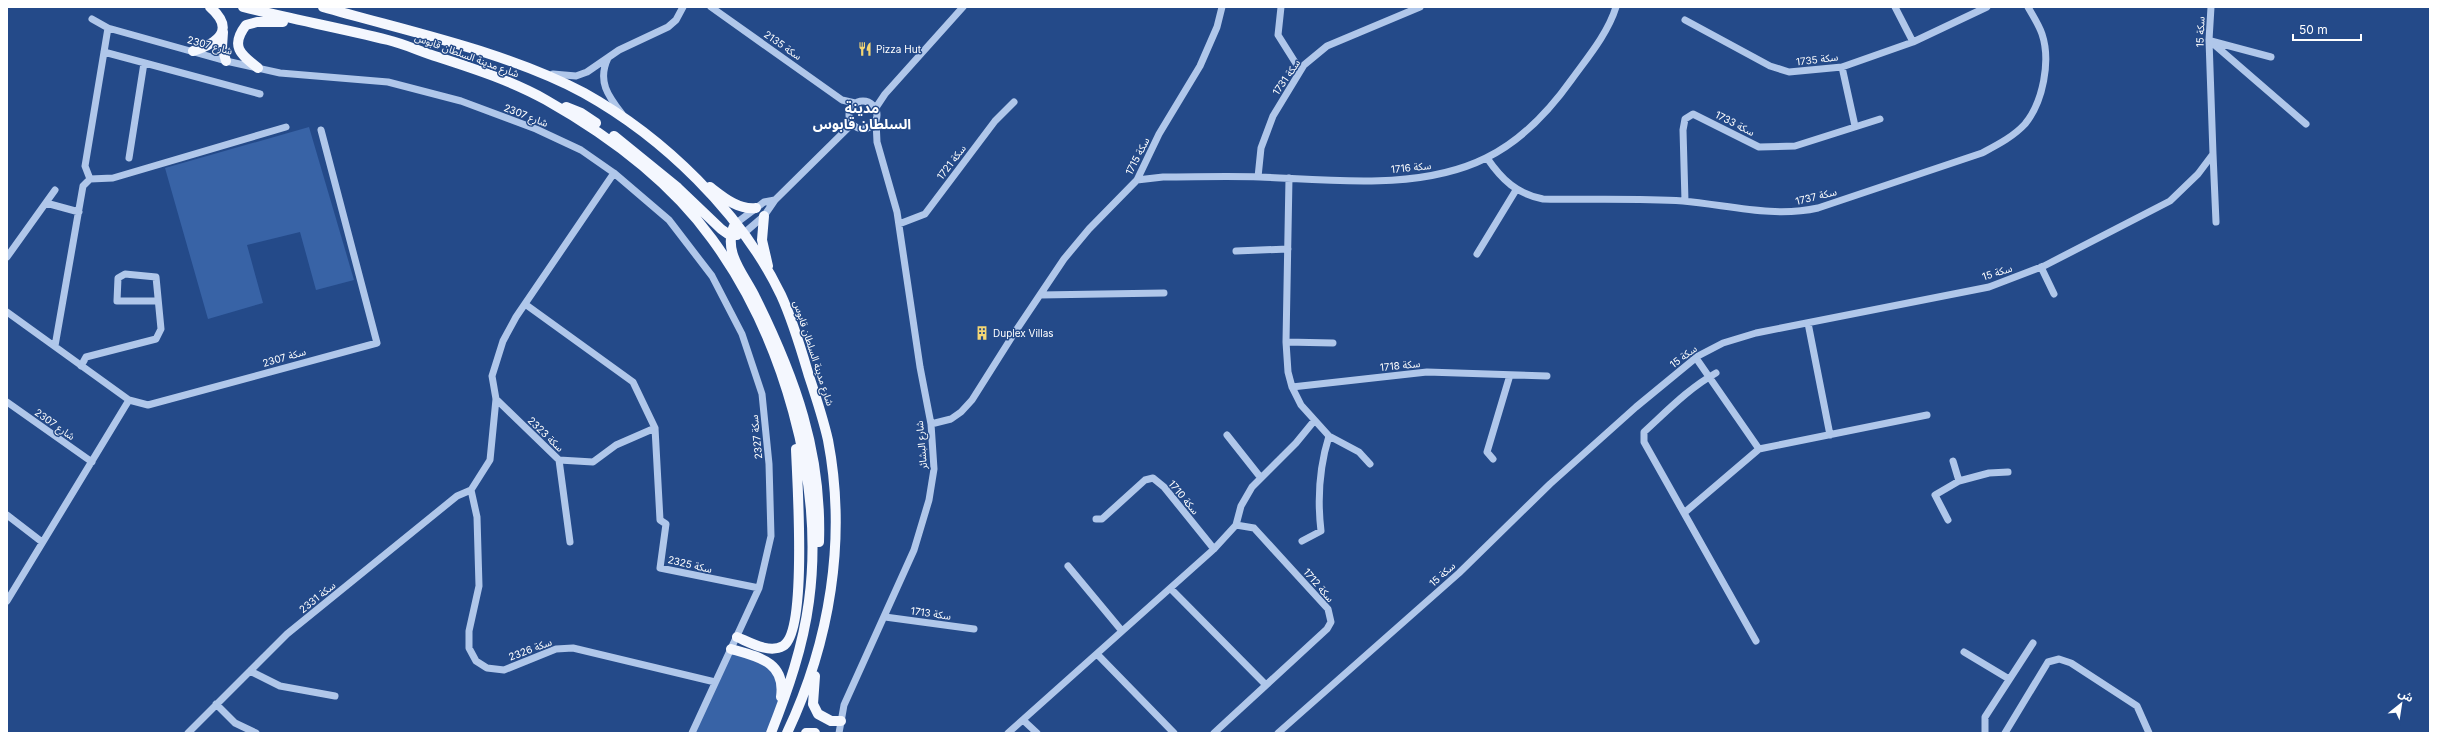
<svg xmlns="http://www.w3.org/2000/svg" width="2437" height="740" viewBox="0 0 2437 740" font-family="Inter,'Noto Sans Arabic',sans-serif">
<rect width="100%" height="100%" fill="#244a89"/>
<path fill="#3863a6" d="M 309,127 L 354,280 L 316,290 L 300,232 L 247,245 L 263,303 L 208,319 L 165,168 Z
M 731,650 L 777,671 L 780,696 L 769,733 L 693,733 Z"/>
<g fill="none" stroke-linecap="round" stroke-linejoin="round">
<path stroke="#b0c7ea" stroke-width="7" d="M 711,7 L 842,100 L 855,103
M 1281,7 L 1278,35 L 1300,70
M 1895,7 L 1913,42
M 92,19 L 108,28 L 226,61 L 280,73 L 388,82 L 461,101 L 536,129 L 581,150 L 614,173 L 669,220 L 712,276 L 742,334 L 762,394 L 769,464 L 771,536 L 759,588 L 692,733
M 1685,20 L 1770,66 L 1789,72 L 1842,67 L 1913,42 L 1987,7
M 2209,40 L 2306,124
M 2211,41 L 2271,57
M 104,52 L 260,94
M 608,58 C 597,81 608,96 622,114
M 1842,67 L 1855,126
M 553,74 L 576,76 L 587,72 L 619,50 L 668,27 L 676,20 L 683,7
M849 115a14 14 0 1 1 28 0a14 14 0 1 1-28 0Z
M 875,109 L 885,94 L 963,7
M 2213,154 L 2216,222
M 129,158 L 144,63
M 1487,158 C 1502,180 1517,194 1543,199 C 1590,200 1637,198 1683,201 C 1728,205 1773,218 1818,208 L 1982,153 C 1997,145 2013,137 2025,124 C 2043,102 2051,61 2042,34 C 2039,25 2033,16 2028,7
M 1258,177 L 1261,148 L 1273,116 L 1304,65 L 1327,46 L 1420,7
M 1289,178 L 1286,342 L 1288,372 L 1292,387 L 1301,405 L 1329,436 L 1359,452 L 1370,464
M 90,179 L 113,178 L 286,127
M 1137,180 L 1163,177 C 1195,177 1228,176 1260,177 C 1332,180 1420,191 1486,158 C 1521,141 1550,110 1572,79 C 1588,57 1608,33 1616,7
M 1685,201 L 1683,130 L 1685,119 L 1693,114 L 1759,147 L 1795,146 L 1880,119
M 46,203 L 79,212
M 735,224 L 764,202 L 775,200
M 899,224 L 925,214 L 995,121 L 1014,102
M 743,234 L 764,216 L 775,200 L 852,124
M 1236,251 L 1288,249
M 1477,254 L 1516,190
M 7,257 L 55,190
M 2041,267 L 2054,294
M 1040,295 L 1164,293
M 525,304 L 633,382 L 655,428 L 660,520 L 666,524 L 660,568 L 759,588
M 7,312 L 129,400 L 148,405 L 377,343 L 321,130
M 1808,323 L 1830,435
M 1286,342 L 1333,343
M 55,346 L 83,186 L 90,179 L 85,166 L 108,28
M 1696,358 L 1759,449
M 81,366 L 86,357 L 156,339 L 161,329 L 156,277 L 125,274 L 118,278 L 117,301 L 158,301
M 1716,373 C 1689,388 1667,411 1644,432 L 1644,442 L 1756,641
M 1292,387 L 1427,372 L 1547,376
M 496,399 L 559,460 L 593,462 L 616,445 L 655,428
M 7,402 L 92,462
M 931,424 L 951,419 L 961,412 L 972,400 L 1015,332 L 1064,259 L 1089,229 L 1137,180 L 1159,134 L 1200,66 L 1217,27 L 1222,7
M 1227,435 L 1261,478
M 1493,459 L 1487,452 L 1510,375
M 559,460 L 570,542
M 1959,481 L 1989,473 L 2008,472
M 471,490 L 477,517 L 479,586 L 469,631 L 469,648 L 476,661 L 487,668 L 504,670 L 556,649 L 573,648 L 715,682
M 471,490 L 490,460 L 496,399 L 492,376 L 503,341 L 516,317 L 614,173
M 1684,513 L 1759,449 L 1927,415
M 7,515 L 42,542
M 1096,519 L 1102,519 L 1145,480 L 1153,478 L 1164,487 L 1214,549
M 1948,520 L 1935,495 L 1959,481 L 1953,461
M 1302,541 L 1321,531 C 1317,497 1319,468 1329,436
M 1068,566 L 1122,631
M 1171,589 L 1265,684
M 7,601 L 129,400
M 885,617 L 974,629
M 1964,652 L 2009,679
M 1097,654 L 1174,733
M 250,671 L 280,686 L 335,696
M 216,704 L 235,723 L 256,733
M 1023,720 L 1037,733
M 188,733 L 287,634 L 457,496 L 471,490
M 839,733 L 844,705 L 914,550 L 929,500 L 934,469 L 931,424 L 920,367 L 897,212 L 877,142 L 876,121
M 1008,733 L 1214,549 L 1236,525 L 1241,506 L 1252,487 L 1296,443 L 1314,421
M 1214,733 L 1327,629 L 1331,622 L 1328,609 L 1254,528 L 1236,525
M 1278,733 L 1459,573 L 1550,484 L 1636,407 L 1698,356 L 1723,343 L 1756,333 L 1989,287 L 2044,266 L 2170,201 L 2198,174 L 2213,154 L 2209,40 L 2211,7
M 1985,733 L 1985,717 L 2033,643
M 2005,733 L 2048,662 L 2059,659 L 2071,663 L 2137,706 L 2149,733"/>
<path stroke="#f4f7fe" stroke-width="10" d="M 243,7 C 291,19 340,28 388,40 C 405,44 421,52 438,57 C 475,69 512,81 546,100 C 608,135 670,181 712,239 C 783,336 825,481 809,601 C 803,647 788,690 771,733
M 323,7 C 406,31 508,52 584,93 C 663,137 741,212 781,295 C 793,321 801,349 809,376 C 816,397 823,418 828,440 C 847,539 830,642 787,733
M 223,32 L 222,47 L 226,61
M 193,51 C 218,43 236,30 210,7
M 258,68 C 240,54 230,46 246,25 L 257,22 L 283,22
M 566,107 L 581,113 L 596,123
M 614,136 L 678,188 L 721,229 L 728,234 L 737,235
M 710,187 C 723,197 738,210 756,208
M 764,216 L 762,240 L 768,266
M 735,224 C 721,252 745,275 756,299 C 795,378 822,452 819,542
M 737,637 C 749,642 769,654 783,646 C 808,632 797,480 796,449
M 731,649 C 759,657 786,662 781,697
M 815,676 L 813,704 L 818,714 L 831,721 L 841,721
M 806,733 L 815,733"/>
</g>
<defs>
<symbol id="restaurant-bare" viewBox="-9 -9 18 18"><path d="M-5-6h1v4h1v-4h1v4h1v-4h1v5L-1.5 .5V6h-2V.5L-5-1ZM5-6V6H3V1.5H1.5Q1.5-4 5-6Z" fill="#f4d674" stroke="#244a89" stroke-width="2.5" paint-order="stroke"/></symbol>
<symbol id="building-bare" viewBox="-9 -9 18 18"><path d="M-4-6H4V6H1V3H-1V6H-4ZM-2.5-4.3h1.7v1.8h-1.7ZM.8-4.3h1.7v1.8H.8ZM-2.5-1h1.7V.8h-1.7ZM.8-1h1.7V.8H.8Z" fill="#f4d674" stroke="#244a89" stroke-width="2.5" paint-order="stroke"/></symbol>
</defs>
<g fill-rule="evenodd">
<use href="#restaurant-bare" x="855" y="39" width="20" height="20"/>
<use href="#building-bare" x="972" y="323" width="20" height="20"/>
</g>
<g text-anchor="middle" stroke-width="3" stroke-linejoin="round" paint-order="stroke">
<g font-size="10" fill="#fff" stroke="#244a89">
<text transform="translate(2200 32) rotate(-88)" y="4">سكة 15</text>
<text transform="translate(210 45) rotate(15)" y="4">2307 شارع</text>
<text transform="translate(783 45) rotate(35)" y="4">سكة 2135</text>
<text transform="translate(467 55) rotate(20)" y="4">شارع مدينة السلطان قابوس</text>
<text transform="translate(1817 59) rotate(-7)" y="4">سكة 1735</text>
<text transform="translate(1286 77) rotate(-56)" y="4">سكة 1731</text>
<text transform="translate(526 115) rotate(21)" y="4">2307 شارع</text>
<text transform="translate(1735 123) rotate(27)" y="4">سكة 1733</text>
<text transform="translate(1137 156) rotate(-63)" y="4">سكة 1715</text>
<text transform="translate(951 162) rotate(-53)" y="4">سكة 1721</text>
<text transform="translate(1411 167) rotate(-6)" y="4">سكة 1716</text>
<text transform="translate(1816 196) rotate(-14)" y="4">سكة 1737</text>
<text transform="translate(1997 272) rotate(-18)" y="4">سكة 15</text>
<text transform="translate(814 353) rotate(72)" y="4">شارع مدينة السلطان قابوس</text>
<text transform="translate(1683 356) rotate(-37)" y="4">سكة 15</text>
<text transform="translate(284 357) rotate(-16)" y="4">سكة 2307</text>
<text transform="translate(1400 365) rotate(-6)" y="4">سكة 1718</text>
<text transform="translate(55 424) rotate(35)" y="4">2307 شارع</text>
<text transform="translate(546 434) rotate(44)" y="4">سكة 2323</text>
<text transform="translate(756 437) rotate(-96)" y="4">سكة 2327</text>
<text transform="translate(921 445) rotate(-95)" y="4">شارع البشائر</text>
<text transform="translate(1184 497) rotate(50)" y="4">سكة 1710</text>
<text transform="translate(690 564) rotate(13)" y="4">سكة 2325</text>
<text transform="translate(1442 574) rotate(-42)" y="4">سكة 15</text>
<text transform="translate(1319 585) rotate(49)" y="4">سكة 1712</text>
<text transform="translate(317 597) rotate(-39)" y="4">سكة 2331</text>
<text transform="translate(931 613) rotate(8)" y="4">سكة 1713</text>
<text transform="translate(530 649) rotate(-21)" y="4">سكة 2326</text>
</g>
<g font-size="10" fill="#fff" stroke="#244a89" text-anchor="start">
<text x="876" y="53">Pizza Hut</text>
<text x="993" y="337">Duplex Villas</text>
</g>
<g font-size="14" font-weight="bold" fill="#fff" stroke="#244a89">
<text x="862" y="113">مدينة<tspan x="862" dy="16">السلطان قابوس</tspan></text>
</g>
</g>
<rect width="2437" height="740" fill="none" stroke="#ffffff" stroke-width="16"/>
<g transform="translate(2401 704) rotate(30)" stroke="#244a89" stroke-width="3" paint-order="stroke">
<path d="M0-3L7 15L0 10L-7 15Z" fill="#ffffff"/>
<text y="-6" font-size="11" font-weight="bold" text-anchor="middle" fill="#ffffff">ش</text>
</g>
<path d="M2293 34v6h68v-6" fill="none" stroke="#ffffff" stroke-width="2"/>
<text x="2299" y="34" font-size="12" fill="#ffffff" stroke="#244a89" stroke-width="3" paint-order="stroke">50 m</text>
</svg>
